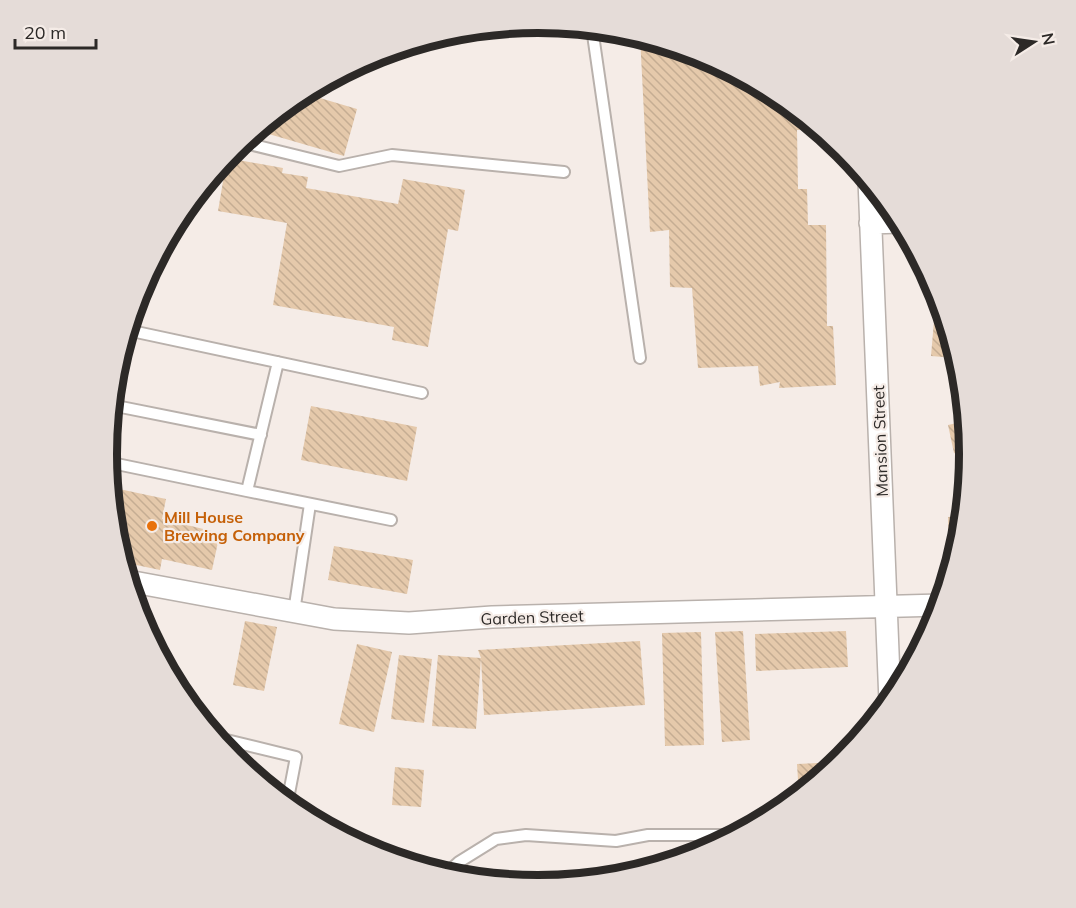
<svg xmlns="http://www.w3.org/2000/svg" width="1076" height="908" viewBox="0 0 1076 908" font-family="Mulish,sans-serif">
<defs>
<pattern id="building-back-hatch" width="6" height="6" patternUnits="userSpaceOnUse" patternTransform="scale(1.5)"><rect width="6" height="6" fill="#e5c9ab"/><path d="M-1 5l2 2M0 0l6 6M5-1l2 2" fill="none" stroke="#c5ad93"/></pattern>
</defs>
<rect width="100%" height="100%" fill="#f5ece7"/>
<path fill="url(#building-back-hatch)" d="M 640,36 L 703,55 L 724,67 L 724,73 L 736,73 L 778,95 L 806,118 L 806,130 L 797,130 L 798,189 L 807,189 L 808,225 L 826,225 L 827,326 L 833,326 L 836,385 L 779,388 L 780,382 L 760,386 L 758,366 L 698,368 L 692,288 L 670,287 L 669,230 L 650,232 Z
M 303,93 L 357,109 L 344,156 L 255,130 Z
M 227,158 L 283,168 L 282,173 L 308,177 L 306,188 L 398,204 L 403,179 L 465,190 L 458,231 L 448,229 L 428,347 L 392,340 L 394,327 L 273,305 L 287,223 L 218,211 Z
M 928,272 L 937,289 L 937,291 L 927,290 Z
M 935,309 L 943,310 L 956,352 L 955,358 L 931,356 Z
M 311,406 L 417,427 L 407,481 L 301,460 Z
M 966,421 L 969,454 L 969,459 L 954,453 L 948,425 Z
M 119,489 L 166,499 L 162,519 L 220,533 L 212,570 L 162,559 L 160,570 L 122,562 L 115,538 L 113,517 Z
M 963,516 L 961,539 L 955,558 L 949,558 L 948,517 Z
M 334,546 L 413,560 L 407,594 L 328,580 Z
M 245,621 L 277,627 L 264,691 L 233,685 Z
M 743,631 L 750,740 L 722,742 L 715,632 Z
M 846,631 L 848,667 L 756,671 L 755,634 Z
M 701,632 L 704,745 L 665,746 L 662,633 Z
M 640,641 L 645,705 L 484,715 L 481,658 L 478,650 Z
M 357,644 L 392,652 L 374,732 L 339,724 Z
M 399,655 L 432,659 L 424,723 L 391,719 Z
M 438,655 L 481,658 L 476,729 L 432,726 Z
M 839,762 L 799,796 L 797,764 Z
M 395,767 L 424,770 L 421,807 L 392,805 Z"/>
<g fill="none" stroke-linecap="round" stroke-linejoin="round">
<defs>
<path id="service" d="M 592,28 L 640,358
M 241,142 L 339,166 L 392,155 L 564,172
M 127,330 L 422,393
M 111,405 L 261,435
M 107,462 L 247,491 L 278,362
M 247,491 L 391,520
M 294,612 L 310,504
M 214,737 L 296,757 L 287,804
M 445,875 L 459,862 L 496,839 L 526,835 L 616,841 L 648,835 L 737,835"/>
<path id="minor" d="M 869,180 L 890,702
M 870,223 L 901,222
M 128,581 L 334,619 L 409,623 L 492,617 L 941,605"/>
</defs>
<use href="#service" stroke="#b9b1ac" stroke-width="14"/>
<use href="#minor" stroke="#b9b1ac" stroke-width="24"/>
<use href="#service" stroke="#fff" stroke-width="10"/>
<use href="#minor" stroke="#fff" stroke-width="21"/>
</g>
<circle fill="#e8710a" stroke="#f5ece7" stroke-width="2" cx="152" cy="526" r="6"/>
<g text-anchor="middle" stroke-width="4.5" stroke-linejoin="round" paint-order="stroke">
<g font-size="16" fill="#2c2927" stroke="#f5ece7">
<text transform="translate(880 441) rotate(-92)" y="6">Mansion Street</text>
<text transform="translate(532 617) rotate(-2)" y="6">Garden Street</text>
</g>
<g font-size="16" font-weight="bold" fill="#c56008" stroke="#f5ece7" text-anchor="start">
<text x="164" y="523">Mill House<tspan x="164" dy="18">Brewing Company</tspan></text>
</g>
</g>
<path d="M0 0H1076V908H0ZM117 454a421 421 0 1 1 842 0a421 421 0 1 1-842 0Z" fill="#e5dcd8" fill-rule="evenodd"/>
<path fill="none" stroke="#2c2927" stroke-width="8" d="M117 454a421 421 0 1 1 842 0a421 421 0 1 1-842 0Z"/>
<g transform="translate(1034 42) rotate(78)" stroke="#f5ece7" stroke-width="4.5" paint-order="stroke">
<path d="M0-4.5L10 22L0 15L-10 22Z" fill="#2c2927"/>
<text y="-9" font-size="16" font-weight="bold" text-anchor="middle" fill="#2c2927">N</text>
</g>
<path d="M15 39v9h81v-9" fill="none" stroke="#2c2927" stroke-width="3"/>
<text x="24" y="39" font-size="18" fill="#2c2927" stroke="#f5ece7" stroke-width="4.5" paint-order="stroke">20 m</text>
</svg>
